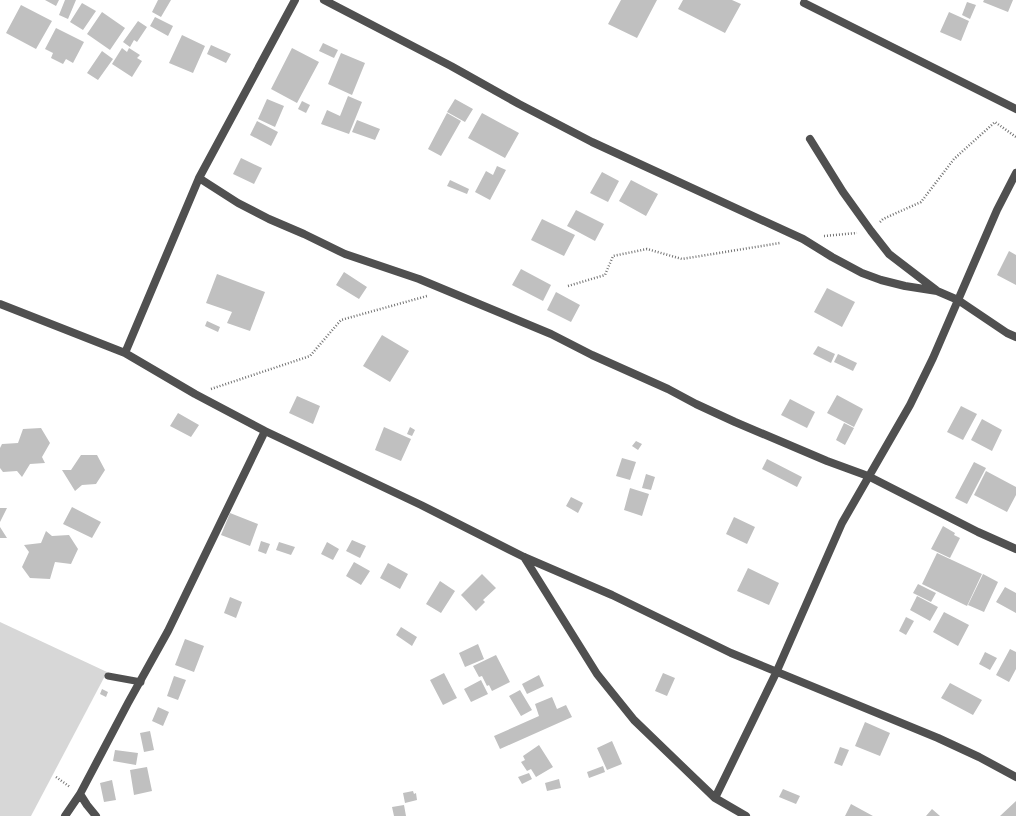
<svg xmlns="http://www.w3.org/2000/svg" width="1016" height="816" viewBox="0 0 1016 816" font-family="'Fira Sans Condensed',sans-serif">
<rect width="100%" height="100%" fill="#fff"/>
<path fill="#d7d7d7" d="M 0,622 L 107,672 L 31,816 L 0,816 Z"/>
<path fill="#c0c0c0" d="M 45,0 L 59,0 L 56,6 Z
M 65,0 L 76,0 L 68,19 L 59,15 Z
M 158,0 L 171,0 L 161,17 L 152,12 Z
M 621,0 L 657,0 L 637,38 L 608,24 Z
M 683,0 L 732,0 L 741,4 L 725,33 L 678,9 Z
M 984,0 L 1013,0 L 1008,12 L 983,2 Z
M 967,2 L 976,5 L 970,19 L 962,15 Z
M 82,3 L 96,11 L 83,30 L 70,22 Z
M 21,5 L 52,21 L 36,49 L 6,33 Z
M 102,12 L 125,28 L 110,50 L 87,34 Z
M 949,12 L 969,21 L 961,41 L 940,32 Z
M 155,17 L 173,26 L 168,36 L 150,26 Z
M 138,21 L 147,27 L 137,42 L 134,40 L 130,47 L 123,42 Z
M 56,28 L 84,42 L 73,63 L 66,59 L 63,64 L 51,58 L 53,53 L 45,49 Z
M 182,35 L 205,46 L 193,73 L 169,63 Z
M 323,43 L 338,50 L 334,58 L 319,51 Z
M 211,45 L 231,54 L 226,63 L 207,54 Z
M 122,48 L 127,52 L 129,48 L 140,55 L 137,58 L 142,61 L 132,77 L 112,64 Z
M 292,48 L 319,62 L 297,103 L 271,89 Z
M 102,51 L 113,59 L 98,80 L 87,73 Z
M 341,53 L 365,63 L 352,95 L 328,84 Z
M 348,96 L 362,102 L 349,134 L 321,124 L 327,110 L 340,116 Z
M 267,99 L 284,106 L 275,127 L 258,119 Z
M 455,99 L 473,109 L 465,122 L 447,112 Z
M 302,101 L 310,105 L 306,113 L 298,109 Z
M 447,113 L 461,121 L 441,156 L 428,149 Z
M 482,113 L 519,133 L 505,158 L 468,138 Z
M 357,120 L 380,129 L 375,140 L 352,132 Z
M 257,121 L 278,132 L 271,146 L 250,135 Z
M 241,158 L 262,168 L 254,184 L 233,174 Z
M 497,166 L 506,170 L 490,200 L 475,192 L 486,171 L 493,175 Z
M 602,172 L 619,181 L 608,202 L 590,193 Z
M 450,180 L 469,189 L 467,194 L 447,186 Z
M 631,180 L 658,194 L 646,216 L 619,201 Z
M 576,210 L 604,224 L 595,241 L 567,226 Z
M 542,219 L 575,235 L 564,256 L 531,240 Z
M 1009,251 L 1016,255 L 1016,285 L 997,275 Z
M 521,269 L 551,285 L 543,301 L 512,285 Z
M 344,272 L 367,287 L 359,299 L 336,285 Z
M 217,274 L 265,292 L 250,331 L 227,323 L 232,312 L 206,303 Z
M 827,288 L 855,302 L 842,327 L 814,312 Z
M 556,292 L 580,305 L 571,322 L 547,310 Z
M 207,321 L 220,327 L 218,332 L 205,326 Z
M 382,335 L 409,351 L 390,382 L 363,366 Z
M 818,346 L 835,354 L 831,363 L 813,354 Z
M 838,354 L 857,363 L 853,371 L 834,362 Z
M 837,395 L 863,409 L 854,427 L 827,413 Z
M 297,396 L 320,406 L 313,424 L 289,413 Z
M 790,399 L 815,412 L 807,428 L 781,415 Z
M 961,406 L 977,414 L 963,440 L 947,432 Z
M 178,413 L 199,425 L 191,437 L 170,426 Z
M 982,419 L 1002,430 L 992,451 L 971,440 Z
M 844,423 L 854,428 L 845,445 L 836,440 Z
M 384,427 L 411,439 L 401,461 L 375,450 Z
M 410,427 L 415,430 L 412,436 L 407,434 Z
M 41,428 L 50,443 L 42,457 L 45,463 L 30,464 L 22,477 L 17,471 L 3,472 L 0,468 L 0,448 L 2,444 L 18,443 L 23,429 Z
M 636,441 L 642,444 L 638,450 L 632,446 Z
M 81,455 L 97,455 L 105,470 L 96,484 L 82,485 L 75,491 L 62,470 L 71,470 Z
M 622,458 L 636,462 L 630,480 L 616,476 Z
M 767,459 L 802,477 L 797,487 L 762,469 Z
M 974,462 L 986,468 L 967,504 L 955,498 Z
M 986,471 L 1016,487 L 1016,495 L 1007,512 L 974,495 Z
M 646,474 L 655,477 L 651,490 L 642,488 Z
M 630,488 L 649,494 L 642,516 L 624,510 Z
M 571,497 L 583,503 L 578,513 L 566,506 Z
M 72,507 L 101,522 L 92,538 L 63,524 Z
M 0,508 L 7,508 L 0,522 Z
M 230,513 L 258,524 L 250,546 L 221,535 Z
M 734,517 L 755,527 L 747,544 L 726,534 Z
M 943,526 L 955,533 L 954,535 L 960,538 L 950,558 L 931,549 Z
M 0,527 L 7,538 L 0,538 Z
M 46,531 L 52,536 L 69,535 L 78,549 L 71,564 L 55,562 L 50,579 L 30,578 L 22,567 L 29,552 L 24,545 L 41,543 Z
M 352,540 L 366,546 L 360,558 L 346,551 Z
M 261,541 L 270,544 L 266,554 L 258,551 Z
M 279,542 L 295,547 L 291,555 L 276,550 Z
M 327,542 L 339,549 L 333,560 L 321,554 Z
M 937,553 L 982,574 L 967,606 L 922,584 Z
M 354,562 L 370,571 L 361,585 L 346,576 Z
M 388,563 L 408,574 L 400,589 L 380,578 Z
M 748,568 L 779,583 L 769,605 L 737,591 Z
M 482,574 L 496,588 L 483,600 L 485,602 L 476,611 L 461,595 Z
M 983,574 L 998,582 L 984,612 L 968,605 Z
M 440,581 L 455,591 L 441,613 L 426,604 Z
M 918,584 L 936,593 L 931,602 L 913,593 Z
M 1005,587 L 1016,593 L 1016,613 L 996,602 Z
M 917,596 L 938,607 L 930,621 L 910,610 Z
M 230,597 L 242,602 L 236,618 L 224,613 Z
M 944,612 L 969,625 L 958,646 L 933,632 Z
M 906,617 L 914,621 L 906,635 L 899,631 Z
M 401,627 L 417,637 L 412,646 L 396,635 Z
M 185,639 L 204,646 L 194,672 L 175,665 Z
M 478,644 L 484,659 L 465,667 L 459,653 Z
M 1010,649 L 1016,652 L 1016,669 L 1009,682 L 996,675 Z
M 985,652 L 997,658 L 990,670 L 979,664 Z
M 496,655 L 510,682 L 492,691 L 489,685 L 487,686 L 482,676 L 479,677 L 473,666 Z
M 444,673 L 457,698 L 443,705 L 430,680 Z
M 663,673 L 675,678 L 667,696 L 655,691 Z
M 539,675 L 544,686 L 527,694 L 522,684 Z
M 174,676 L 186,680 L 178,700 L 167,696 Z
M 481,680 L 488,694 L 471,702 L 464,689 Z
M 950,683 L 982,700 L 973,715 L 941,698 Z
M 102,689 L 108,692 L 106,697 L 100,694 Z
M 520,690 L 532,710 L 521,716 L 509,696 Z
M 552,697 L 557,709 L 566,705 L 572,717 L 500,749 L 494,736 L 539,716 L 535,704 Z
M 158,707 L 169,712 L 163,726 L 152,721 Z
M 865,722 L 890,733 L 880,756 L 855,746 Z
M 150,731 L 154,750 L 144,752 L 140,733 Z
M 612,741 L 622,764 L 607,770 L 597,748 Z
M 539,745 L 553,767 L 536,777 L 531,769 L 527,771 L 521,762 L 525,760 L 523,756 Z
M 840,747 L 849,750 L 842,766 L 834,763 Z
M 115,750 L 138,753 L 136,765 L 113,761 Z
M 603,766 L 605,772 L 589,778 L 587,772 Z
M 147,767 L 152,791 L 134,795 L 130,770 Z
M 529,773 L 532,779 L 522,784 L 518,777 Z
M 559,779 L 561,788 L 547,791 L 545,783 Z
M 112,780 L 116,800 L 104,802 L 100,783 Z
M 783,789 L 800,796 L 796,804 L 779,797 Z
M 413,791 L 414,794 L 416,793 L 417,800 L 405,803 L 403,793 Z
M 1016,801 L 1016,816 L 1000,816 Z
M 851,804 L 873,816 L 845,816 Z
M 404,805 L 406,816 L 394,816 L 392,807 Z
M 932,809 L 940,816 L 926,816 Z"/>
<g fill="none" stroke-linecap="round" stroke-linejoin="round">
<path stroke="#727272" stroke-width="2.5" stroke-dasharray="1 2" stroke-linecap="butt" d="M 880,222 L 883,219 L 921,202 L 954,159 L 995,122 L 1016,137
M 824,236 L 857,233
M 568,286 L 605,275 L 613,256 L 647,249 L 682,259 L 780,243
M 211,389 L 310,356 L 341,320 L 427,296
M 56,777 L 70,787"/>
<path stroke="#505050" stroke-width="7" d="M 108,676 L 141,682"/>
<path stroke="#505050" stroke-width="8" d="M 324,0 L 451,66 L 519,104 L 592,142 L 803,239 L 832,257 L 862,273 L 881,280 L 905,286 L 937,291 L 958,300 L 1007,333 L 1016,337
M 804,3 L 1016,109
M 810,139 L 843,192 L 871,231 L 889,254 L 936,290
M 199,178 L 238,203 L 269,219 L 304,234 L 345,254 L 419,279 L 551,334 L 592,355 L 668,389 L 696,404 L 735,422 L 827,461 L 868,476 L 978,532 L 1016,549
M 0,304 L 125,353 L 195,394 L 265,431 L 421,505 L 524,557 L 612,595 L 731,653 L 938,738 L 979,757 L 1016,777
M 125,353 L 199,178 L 295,0
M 524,557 L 597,674 L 634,720 L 715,798 L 746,816
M 715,798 L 776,673 L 842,523 L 910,405 L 933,358 L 997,210 L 1016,173
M 65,816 L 80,794
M 96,816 L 87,805 L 80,794 L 128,703 L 168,631 L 265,431"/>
</g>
</svg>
